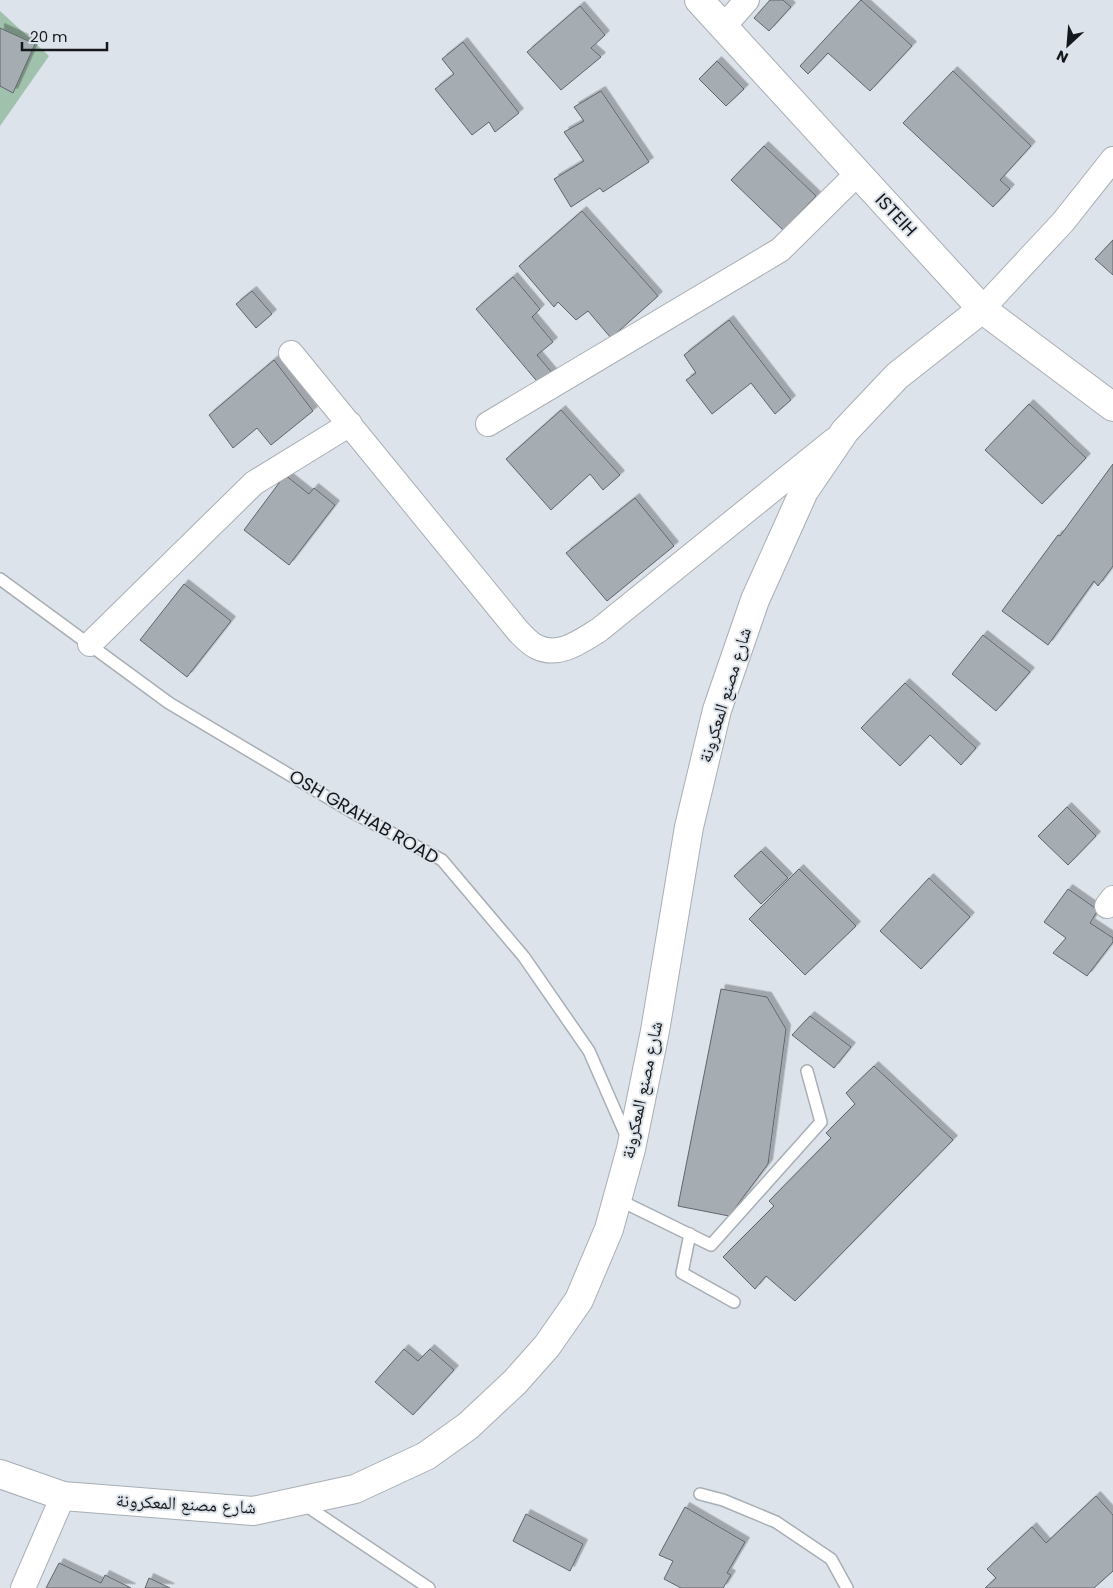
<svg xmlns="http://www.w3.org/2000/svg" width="1113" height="1588" viewBox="0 0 1113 1588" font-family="Poppins,'Noto Naskh Arabic',sans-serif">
<defs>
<filter id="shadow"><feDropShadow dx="4.5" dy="-4.5" stdDeviation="0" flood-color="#0004"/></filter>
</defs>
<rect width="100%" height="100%" fill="#dce3ea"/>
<path fill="#a0c1ab" d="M 0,11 L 49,56 L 0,126 Z"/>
<path fill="#a5acb2" stroke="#60666c" filter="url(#shadow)" d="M 770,0 L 783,0 L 791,7 L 769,31 L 754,18 Z
M 861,0 L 912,46 L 870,91 L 828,53 L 808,74 L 800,66 Z
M 580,6 L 605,35 L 591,48 L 601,57 L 561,90 L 527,52 Z
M 0,28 L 35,44 L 13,93 L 0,86 Z
M 463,42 L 519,113 L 495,132 L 489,122 L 472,135 L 435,89 L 454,74 L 442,59 Z
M 717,61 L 744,89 L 726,106 L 699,79 Z
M 953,71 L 1031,146 L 1000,180 L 1010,189 L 993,207 L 903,123 Z
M 601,91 L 649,162 L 603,192 L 600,188 L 571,207 L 554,179 L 584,161 L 564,132 L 584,121 L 574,107 Z
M 764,146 L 816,196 L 783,230 L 731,180 Z
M 582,211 L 658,296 L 611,338 L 588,311 L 576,320 L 558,302 L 554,307 L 519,266 Z
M 1113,240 L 1113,275 L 1095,259 Z
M 513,277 L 540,309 L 532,317 L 553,342 L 537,355 L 554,375 L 541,386 L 476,309 Z
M 252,291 L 272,314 L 256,328 L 236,304 Z
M 729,320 L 791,400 L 775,414 L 751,383 L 712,414 L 686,380 L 696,373 L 684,355 Z
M 274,360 L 313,411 L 271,445 L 257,428 L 233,448 L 209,415 Z
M 1029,404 L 1086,458 L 1042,504 L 985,450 Z
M 561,410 L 620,475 L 603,490 L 590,474 L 551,510 L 506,459 Z
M 1113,464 L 1113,566 L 1098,586 L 1094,581 L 1048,645 L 1002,611 L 1058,535 L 1060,536 Z
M 285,475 L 309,494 L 314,488 L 335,505 L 289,565 L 244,530 Z
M 635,498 L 674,546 L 607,601 L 566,553 Z
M 184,584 L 231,621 L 187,677 L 140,640 Z
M 983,635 L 1030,672 L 996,711 L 952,674 Z
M 905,683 L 976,748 L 961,765 L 930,735 L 900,766 L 861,728 Z
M 1067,807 L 1096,836 L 1068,865 L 1038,836 Z
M 761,851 L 788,878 L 761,904 L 734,876 Z
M 799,869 L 856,926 L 805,975 L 749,919 Z
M 929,878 L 970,917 L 921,969 L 880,931 Z
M 1068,889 L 1098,910 L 1090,923 L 1113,938 L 1113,942 L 1087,976 L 1053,953 L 1066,938 L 1044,922 Z
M 721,989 L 767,997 L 786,1029 L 768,1164 L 729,1216 L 678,1206 Z
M 810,1016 L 851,1047 L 834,1068 L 792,1035 Z
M 874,1066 L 953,1140 L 795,1301 L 766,1276 L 755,1289 L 723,1257 L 774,1206 L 769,1201 L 831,1138 L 826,1133 L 855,1104 L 846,1093 Z
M 404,1349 L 418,1361 L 430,1349 L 454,1370 L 413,1415 L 375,1382 Z
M 1096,1496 L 1113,1515 L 1113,1571 L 1094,1588 L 985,1588 L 996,1578 L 987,1569 L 1032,1527 L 1046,1543 Z
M 685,1507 L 745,1542 L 727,1573 L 731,1575 L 723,1588 L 681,1588 L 664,1579 L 673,1561 L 659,1555 Z
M 526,1514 L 583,1544 L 570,1571 L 513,1541 Z
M 59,1563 L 101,1583 L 105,1575 L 131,1588 L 46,1588 Z
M 149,1578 L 170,1588 L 145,1588 Z"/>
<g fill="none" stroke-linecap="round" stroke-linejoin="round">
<defs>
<path id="service" d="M 0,579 L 169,703 L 352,812 L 442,860 L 524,957 L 589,1051 L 628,1140
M 617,1199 L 711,1245 L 821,1122 L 807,1071
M 690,1234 L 682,1273 L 734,1302
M 700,1494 L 723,1500 L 776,1522 L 831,1559 L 847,1588
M 302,1503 L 429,1588"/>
<path id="minor" d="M 723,27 L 747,0
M 982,309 L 1063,222 L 1113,159
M 291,353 L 518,631 C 524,637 530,644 537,647 C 559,658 581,641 599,630 L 834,440
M 488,424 L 780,250 L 858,173
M 90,644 L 254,483 L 350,424
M 1107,906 L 1113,898
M 23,1588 L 63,1496"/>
<path id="tertiary" d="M 699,0 L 982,309 L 1113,407
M 0,1474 L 63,1496 L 253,1511 L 355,1489 L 426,1456 L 468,1426 L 515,1382 L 547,1346 L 579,1300 L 609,1229 L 631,1149 L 655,1031 L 689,827 L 717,710 L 755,600 L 804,491 L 845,431 L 897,376 L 982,309"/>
</defs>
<use href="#service" stroke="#a7afb5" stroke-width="14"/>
<use href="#minor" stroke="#a7afb5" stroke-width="26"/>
<use href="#tertiary" stroke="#a7afb5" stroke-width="30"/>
<use href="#service" stroke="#fff" stroke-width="11"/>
<use href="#minor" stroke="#fff" stroke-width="24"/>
<use href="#tertiary" stroke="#fff" stroke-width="28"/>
</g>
<g text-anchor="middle" stroke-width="4" stroke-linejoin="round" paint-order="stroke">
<g font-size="18" fill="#15181a" stroke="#dce3ea">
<text transform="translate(896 215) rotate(47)" y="6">ISTEIH</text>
<text transform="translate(725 695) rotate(-73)" y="6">شارع مصنع المعكرونة</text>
<text transform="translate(364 817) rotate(30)" y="6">OSH GRAHAB ROAD</text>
<text transform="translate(642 1090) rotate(-78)" y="6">شارع مصنع المعكرونة</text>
<text transform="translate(186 1504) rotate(3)" y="6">شارع مصنع المعكرونة</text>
</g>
</g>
<g transform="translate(1068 45) rotate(206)" stroke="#dce3ea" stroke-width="4" paint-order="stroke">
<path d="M0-4L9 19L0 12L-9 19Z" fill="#15181a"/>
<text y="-8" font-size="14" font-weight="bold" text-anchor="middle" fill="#15181a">N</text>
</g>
<path d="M22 42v8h85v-8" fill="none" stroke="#15181a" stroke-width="2.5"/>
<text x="30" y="42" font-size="15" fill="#15181a" stroke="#dce3ea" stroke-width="4" paint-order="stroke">20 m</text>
</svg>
